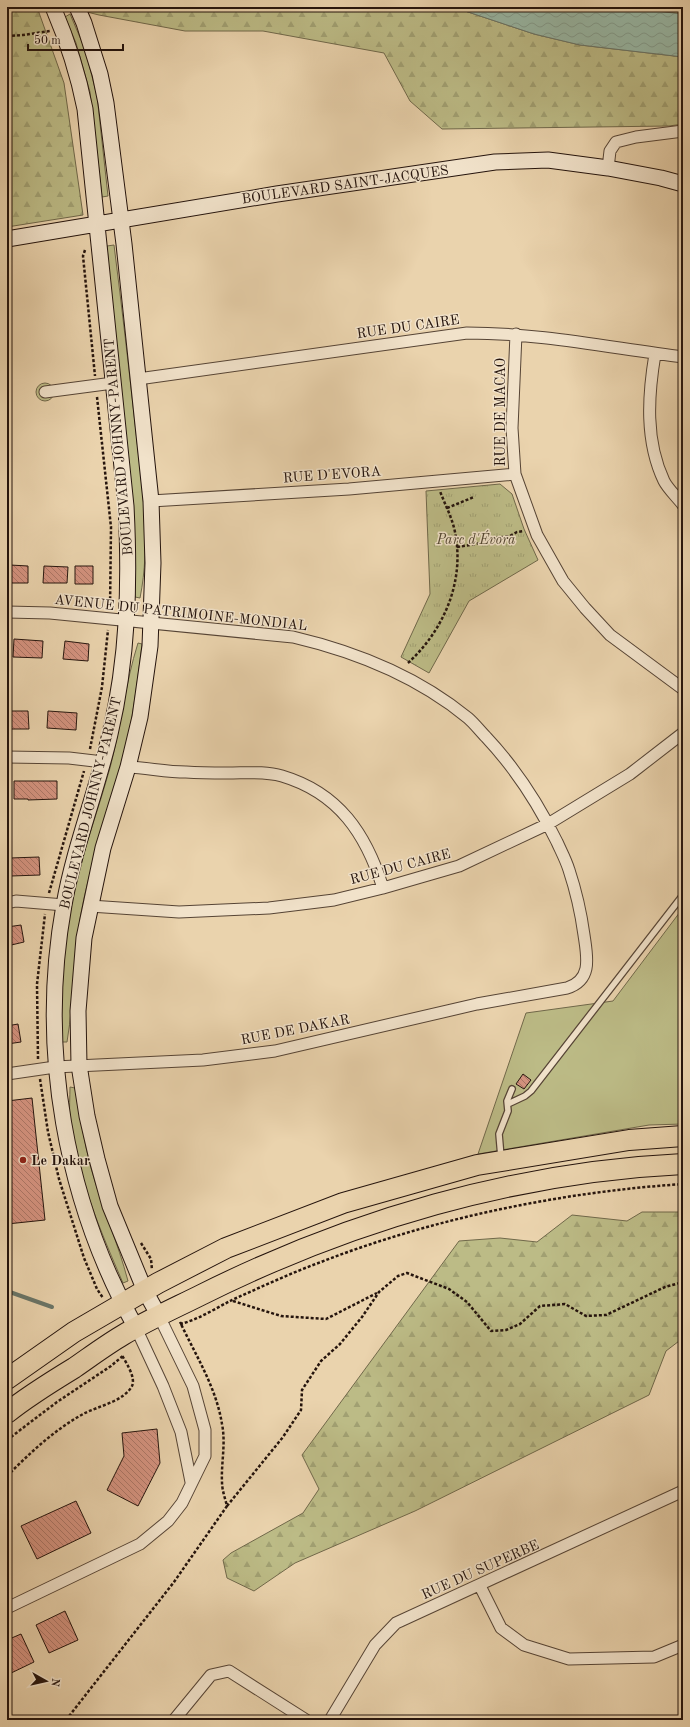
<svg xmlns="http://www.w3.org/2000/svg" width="690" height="1727" viewBox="0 0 690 1727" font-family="'Old Standard TT',serif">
<defs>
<pattern id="forest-firs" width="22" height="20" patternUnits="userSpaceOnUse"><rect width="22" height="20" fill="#bcbb86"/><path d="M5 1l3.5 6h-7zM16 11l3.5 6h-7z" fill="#a1a072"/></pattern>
<pattern id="park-tufts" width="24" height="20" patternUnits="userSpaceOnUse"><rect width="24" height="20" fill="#bcbb86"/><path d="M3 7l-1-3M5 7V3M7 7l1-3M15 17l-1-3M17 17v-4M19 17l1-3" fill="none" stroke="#a1a072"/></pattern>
<pattern id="water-waves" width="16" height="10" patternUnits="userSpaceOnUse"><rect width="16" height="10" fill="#98b8a6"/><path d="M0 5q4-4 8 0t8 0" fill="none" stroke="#839d8e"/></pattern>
<pattern id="building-back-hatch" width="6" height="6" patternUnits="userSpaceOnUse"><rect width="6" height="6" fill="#d59380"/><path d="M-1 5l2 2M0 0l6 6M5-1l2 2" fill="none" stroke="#ad7767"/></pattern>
</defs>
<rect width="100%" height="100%" fill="#ead3ad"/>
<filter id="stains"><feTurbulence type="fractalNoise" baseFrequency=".005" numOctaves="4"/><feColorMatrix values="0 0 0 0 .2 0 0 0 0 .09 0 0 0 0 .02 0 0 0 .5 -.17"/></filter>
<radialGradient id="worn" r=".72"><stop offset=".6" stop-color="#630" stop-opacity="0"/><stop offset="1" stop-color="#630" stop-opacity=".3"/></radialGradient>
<path fill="#bcbb86" stroke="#70684a" d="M 70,14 L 85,49 L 97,96 L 108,196 L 102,197 L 90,92 L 76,43 L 65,17 Z
M 114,245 C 122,308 129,370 136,432 C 142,487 151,544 140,598 L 135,597 L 107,246 Z
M36 392a9 9 0 1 1 18 0a9 9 0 1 1-18 0Z
M 138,643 L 142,644 C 137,685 132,727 121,767 C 109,811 94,853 84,898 C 73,946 75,995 67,1042 L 61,1042 C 61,986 64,930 78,876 C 87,839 100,804 110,768 C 121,726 125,684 138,643 Z
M 683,908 L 683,1124 L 649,1125 L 478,1154 L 526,1013 L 613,1001 Z
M 70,1087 L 75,1088 C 80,1115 84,1142 91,1168 C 102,1207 118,1243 128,1281 L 123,1283 C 100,1230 77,1176 70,1118 C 69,1108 70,1097 70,1087 Z"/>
<path fill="url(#forest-firs)" stroke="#70684a" d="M 7,7 L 37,7 L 64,83 L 83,215 L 7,227 Z
M 81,7 L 453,7 L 534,34 L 580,45 L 683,57 L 683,124 L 669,126 L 442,129 L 410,101 L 384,53 L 263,31 L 185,31 L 99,15 L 83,11 Z
M 642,1212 L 683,1212 L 683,1338 L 666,1351 L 649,1395 L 415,1511 L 295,1563 L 254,1591 L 227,1578 L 223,1560 L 231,1553 L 303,1513 L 319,1489 L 302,1455 L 459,1241 L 500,1238 L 537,1242 L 572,1215 L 627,1221 Z"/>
<path fill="url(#park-tufts)" stroke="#70684a" d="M 618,7 L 683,7 L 683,14 Z
M 500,484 L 512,494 L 524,529 L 538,560 L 469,601 L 429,673 L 401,657 L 430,594 L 426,491 Z"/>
<path fill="url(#water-waves)" stroke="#6a7669" d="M 453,7 L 618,7 L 683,14 L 683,57 L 580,45 L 534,34 Z"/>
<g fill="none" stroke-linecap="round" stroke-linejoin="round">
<path stroke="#6a7669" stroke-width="4" d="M 7,1291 L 52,1307"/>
</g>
<path fill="url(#building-back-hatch)" stroke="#25140d" d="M 10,565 L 28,566 L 28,583 L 10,583 Z
M 44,566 L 68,567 L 67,583 L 43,583 Z
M 75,566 L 93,566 L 93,584 L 75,584 Z
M 14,639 L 43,641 L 42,658 L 13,657 Z
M 65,641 L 89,644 L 88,661 L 63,659 Z
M 7,711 L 28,711 L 29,729 L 7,729 Z
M 48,711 L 77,713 L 76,730 L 47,728 Z
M 14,781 L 57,781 L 57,799 L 28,800 L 28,799 L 14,799 Z
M 39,857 L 40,875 L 11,876 L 10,858 Z
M 21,925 L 24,942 L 7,946 L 7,927 Z
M 18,1024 L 21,1042 L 7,1044 L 7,1026 Z
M 523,1074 L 531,1080 L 524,1089 L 516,1084 Z
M 32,1098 L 45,1220 L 7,1224 L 7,1101 Z
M 157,1429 L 160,1463 L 138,1506 L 107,1490 L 124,1456 L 122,1433 Z
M 76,1501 L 91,1533 L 37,1559 L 21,1526 Z
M 65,1611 L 78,1640 L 49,1653 L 36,1625 Z
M 21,1634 L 34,1662 L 7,1675 L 7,1640 Z"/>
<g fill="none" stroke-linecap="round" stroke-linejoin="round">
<defs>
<path id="lane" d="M 508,1104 L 525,1096 L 531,1091 L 683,895
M 501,1157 L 499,1134 L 508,1111 L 507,1101 L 512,1089"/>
<path id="street" d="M 608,168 L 610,151 L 616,142 L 636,137 L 683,131
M 516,334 L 512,428 L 515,474 L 537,535 L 563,581 L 585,608 L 610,635 L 683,689
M 655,354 C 648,396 645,441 664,481 C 668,489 677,497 683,505
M 138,379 L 467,333 C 540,333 611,348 683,357
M 45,392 L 113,383
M 151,501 L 349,489 L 515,474
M 7,612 L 50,613 L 293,637 C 357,652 417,676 468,718 C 474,723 480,731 486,737 C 516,769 538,803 557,842 C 561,851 566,860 569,870 C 576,891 581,913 584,935 C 587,956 593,980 567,988 L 477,1004 L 275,1051 L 203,1060 L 55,1067 L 7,1074
M 7,757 L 69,758 L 103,762
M 128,767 C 148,768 167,772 186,772 C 200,773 214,773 228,773 C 246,773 265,771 282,776 C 339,793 366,834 383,888
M 7,903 L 16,901 L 64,905
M 90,906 L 179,912 L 269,908 L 334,900 L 383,888 L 459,866 L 548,824 L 630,774 L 683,733
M 136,1328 L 163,1386 L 181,1432 L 191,1482
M 480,1586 L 501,1628 L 524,1645 L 569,1659 L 654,1657 L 683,1645
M 7,1608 L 140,1544 L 168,1521 L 182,1503 L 205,1456 L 205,1430 L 193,1386 L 159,1316
M 174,1720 L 211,1675 L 229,1671 L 306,1720
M 330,1720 L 375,1645 L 396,1623 L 683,1491"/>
<path id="secondary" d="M 53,7 C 67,40 78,73 85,109 L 126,506 C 130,583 128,658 110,734 C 97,791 74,847 64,905 C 38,1049 65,1201 136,1328
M 77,7 L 84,23 L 100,74 L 106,103 L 124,244 L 151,501 L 153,563 L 150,646 L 140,717 L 128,767 L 103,848 L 84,938 L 78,1011 L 79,1065 L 87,1116 L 97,1159 L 110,1206 L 145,1291 L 159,1316
M 7,239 L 277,194 L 495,162 L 548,160 L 608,168 L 661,178 L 683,184"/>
<path id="highway" d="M 7,1379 L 74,1332 L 158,1283 L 226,1248 L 343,1203 L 477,1165 L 629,1140 L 683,1136
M 7,1413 C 28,1396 51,1382 74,1368 C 90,1357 106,1345 123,1335 C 148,1320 175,1308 201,1295 C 351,1220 515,1172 683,1164"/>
</defs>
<use href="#lane" stroke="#564435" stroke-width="8"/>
<use href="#street" stroke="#564435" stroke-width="13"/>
<use href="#secondary" stroke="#25140d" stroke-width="17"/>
<use href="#highway" stroke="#25140d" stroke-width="22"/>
<path stroke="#25140d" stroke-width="2.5" stroke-dasharray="3 2" stroke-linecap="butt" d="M 7,36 L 23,35 L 50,31
M 85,250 L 83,256 L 95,376
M 97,397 L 111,527 L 110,609
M 447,508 L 474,497
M 457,547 L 482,543 L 488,539 L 510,536 L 517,532 L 524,531
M 408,663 C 444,630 465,581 455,532 C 452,517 445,505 440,491
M 90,749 L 102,687 L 108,630
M 49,893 L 84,771
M 38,1059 L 37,984 L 45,914
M 40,1079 L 48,1132 L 59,1179 L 84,1258 L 97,1289 L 103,1298
M 141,1243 L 151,1259 L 152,1270
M 233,1301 L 281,1316 L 326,1319 L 377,1293
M 180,1324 C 198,1320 216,1308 232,1300 C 261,1287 291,1273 321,1262 C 434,1218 562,1192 683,1184
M 7,1440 L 57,1402 L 111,1366 L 124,1355
M 7,1476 C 30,1453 55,1429 85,1413 C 99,1406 124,1401 132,1386 C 136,1377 126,1363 122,1355
M 227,1506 L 283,1437 L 301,1410 L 302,1390 L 321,1361 L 340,1344 L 362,1317 L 379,1292 L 398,1276 L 407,1273 L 449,1289 L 467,1302 L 491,1331 L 506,1330 L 520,1324 L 540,1306 L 565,1304 L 586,1316 L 606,1315 L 665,1287 L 683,1282
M 66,1720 L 174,1582 L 227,1506 C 225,1498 222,1490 222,1482 C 221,1463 226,1444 222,1424 C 216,1387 196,1356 180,1322"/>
<use href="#lane" stroke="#f1e2ca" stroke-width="5.5"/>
<use href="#street" stroke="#f1e2ca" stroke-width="11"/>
<use href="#secondary" stroke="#f1e2ca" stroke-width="15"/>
<use href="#highway" stroke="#ead3ad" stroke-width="20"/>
</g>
<circle fill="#8f2418" stroke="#f1e2ca" stroke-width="1.5" cx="23" cy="1160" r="4"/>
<g text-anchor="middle" stroke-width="3" stroke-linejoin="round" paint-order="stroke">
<g font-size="14" fill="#25140d" stroke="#f1e2ca">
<text transform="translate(345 184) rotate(-8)" y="5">BOULEVARD SAINT-JACQUES</text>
<text transform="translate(408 326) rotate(-8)" y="5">RUE DU CAIRE</text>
<text transform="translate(500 412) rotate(-90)" y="5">RUE DE MACAO</text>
<text transform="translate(118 447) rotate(-95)" y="5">BOULEVARD JOHNNY-PARENT</text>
<text transform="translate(332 474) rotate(-4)" y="5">RUE D'EVORA</text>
<text transform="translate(181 612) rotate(6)" y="5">AVENUE DU PATRIMOINE-MONDIAL</text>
<text transform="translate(90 803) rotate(-76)" y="5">BOULEVARD JOHNNY-PARENT</text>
<text transform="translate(400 866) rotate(-15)" y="5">RUE DU CAIRE</text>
<text transform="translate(295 1029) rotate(-11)" y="5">RUE DE DAKAR</text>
<text transform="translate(480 1569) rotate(-24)" y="5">RUE DU SUPERBE</text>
</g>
<g font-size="14" font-style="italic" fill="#524631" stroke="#f1e2ca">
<text x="476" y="544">Parc d'Évora</text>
</g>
<g font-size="14" font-weight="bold" fill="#25140d" stroke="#f1e2ca" text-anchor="start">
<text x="31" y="1165">Le Dakar</text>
</g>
</g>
<rect width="690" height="1727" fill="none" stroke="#ead3ad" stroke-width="24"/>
<rect x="8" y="8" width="674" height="1711" fill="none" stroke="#25140d" stroke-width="2"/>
<rect x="12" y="12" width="666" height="1703" fill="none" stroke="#25140d"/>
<g transform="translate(46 1681) rotate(98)" stroke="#f1e2ca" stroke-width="3" paint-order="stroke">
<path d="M0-3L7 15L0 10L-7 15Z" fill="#25140d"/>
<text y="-6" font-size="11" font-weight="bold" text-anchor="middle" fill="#25140d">N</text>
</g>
<path d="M28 44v6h95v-6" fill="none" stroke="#25140d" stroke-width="2"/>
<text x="34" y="44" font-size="12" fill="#25140d" stroke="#f1e2ca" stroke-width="3" paint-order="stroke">50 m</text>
<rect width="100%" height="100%" filter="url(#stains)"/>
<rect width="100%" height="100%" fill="url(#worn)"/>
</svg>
